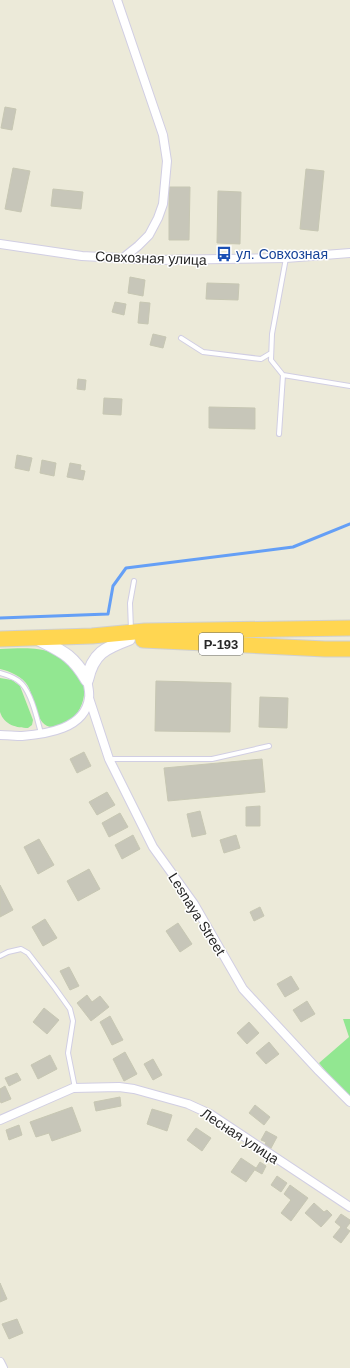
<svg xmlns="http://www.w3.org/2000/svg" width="350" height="1368" viewBox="0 0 350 1368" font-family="Helvetica,sans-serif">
<rect width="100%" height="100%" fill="#ecead9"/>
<path fill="#92e791" d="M 0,649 C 16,649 36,646 52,653 C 60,656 78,670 82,678 C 88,693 82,713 68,722 C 66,723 62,724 60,725 C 58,726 56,727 54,727 C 36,729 34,697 28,686 C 23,677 10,671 0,669 Z
M 0,678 L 12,680 L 20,686 L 33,720 L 32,725 L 28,728 C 17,728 4,725 0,712 C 0,706 0,686 0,678 Z
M 343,1019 L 350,1019 L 350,1096 L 337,1085 L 319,1063 L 349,1037 Z"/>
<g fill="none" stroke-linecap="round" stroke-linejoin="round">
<path stroke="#649ff6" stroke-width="3" d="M 0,618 L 108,614 L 113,586 L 126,568 L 293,547 L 350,524"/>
</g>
<path fill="#c7c6b9" stroke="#c7c7b3" d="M 5,107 L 16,109 L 12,130 L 1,128 Z
M 13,168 L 30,171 L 21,212 L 5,209 Z
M 306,169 L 324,171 L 318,231 L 300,229 Z
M 169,187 L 190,187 L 189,240 L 169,240 Z
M 53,189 L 83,192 L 81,209 L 51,206 Z
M 218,191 L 241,192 L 240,244 L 217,243 Z
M 130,277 L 145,280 L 143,296 L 128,293 Z
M 207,283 L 239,284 L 238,300 L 206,299 Z
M 115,302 L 126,304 L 124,315 L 112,312 Z
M 140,302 L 150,303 L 148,324 L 138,323 Z
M 153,334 L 166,337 L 163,348 L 150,345 Z
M 78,379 L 86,380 L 85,390 L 77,389 Z
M 104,398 L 122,399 L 121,415 L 103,414 Z
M 209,407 L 255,408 L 255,429 L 209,428 Z
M 17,455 L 32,458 L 29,471 L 15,468 Z
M 42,460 L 56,463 L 54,476 L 40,473 Z
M 70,463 L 81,465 L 80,470 L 85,471 L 83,480 L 67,477 Z
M 156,681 L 231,683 L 230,732 L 155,731 Z
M 260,697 L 288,698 L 287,728 L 259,727 Z
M 84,752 L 91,766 L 77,773 L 70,759 Z
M 262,759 L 265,792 L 168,801 L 164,768 Z
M 107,792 L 115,805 L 97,815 L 89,802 Z
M 260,806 L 260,826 L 246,826 L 246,807 Z
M 200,811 L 206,834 L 192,837 L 187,814 Z
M 120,813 L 128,827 L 109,837 L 102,823 Z
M 133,835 L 140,849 L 122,859 L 115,845 Z
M 236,835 L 240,848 L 224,853 L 220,840 Z
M 39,839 L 54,865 L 38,874 L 24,847 Z
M 89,869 L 100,889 L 78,901 L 67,881 Z
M 0,885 L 13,910 L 0,917 Z
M 260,907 L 264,916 L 254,921 L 250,912 Z
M 45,919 L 57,938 L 43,946 L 32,927 Z
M 178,923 L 192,944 L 180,952 L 166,931 Z
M 69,967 L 79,986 L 70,990 L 60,971 Z
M 291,976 L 299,989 L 285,997 L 277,984 Z
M 87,995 L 92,1002 L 100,996 L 109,1007 L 91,1021 L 77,1003 Z
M 307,1001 L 315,1014 L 301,1022 L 293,1010 Z
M 44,1008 L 59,1020 L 47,1034 L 33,1022 Z
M 110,1016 L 123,1040 L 112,1045 L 100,1022 Z
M 249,1022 L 259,1033 L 247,1044 L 237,1033 Z
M 269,1042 L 279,1054 L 266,1064 L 256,1053 Z
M 125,1052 L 137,1074 L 124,1081 L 113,1059 Z
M 50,1055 L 57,1069 L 38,1079 L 31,1065 Z
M 153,1059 L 162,1075 L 153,1080 L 144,1064 Z
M 17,1073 L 21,1080 L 9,1086 L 5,1078 Z
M 5,1086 L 11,1099 L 1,1103 L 0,1100 L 0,1089 Z
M 120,1097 L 121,1106 L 96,1111 L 94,1102 Z
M 255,1105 L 270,1117 L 264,1125 L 249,1113 Z
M 72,1107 L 81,1131 L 52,1141 L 49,1133 L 36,1137 L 30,1122 Z
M 152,1109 L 172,1115 L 167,1131 L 147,1124 Z
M 19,1125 L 22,1135 L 9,1140 L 6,1130 Z
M 196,1128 L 211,1138 L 202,1151 L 187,1140 Z
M 266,1131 L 277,1137 L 270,1150 L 264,1147 L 266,1142 L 261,1140 Z
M 241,1158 L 256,1168 L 246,1182 L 231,1172 Z
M 260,1162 L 266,1166 L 262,1174 L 255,1170 Z
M 277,1176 L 287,1183 L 281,1192 L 271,1185 Z
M 290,1185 L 308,1198 L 291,1221 L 281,1213 L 291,1200 L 284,1194 Z
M 314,1203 L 324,1212 L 327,1210 L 332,1215 L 321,1227 L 305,1213 Z
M 341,1214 L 350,1220 L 350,1223 L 346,1228 L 350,1231 L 341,1243 L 333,1237 L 341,1227 L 335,1222 Z
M 0,1283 L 7,1299 L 0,1302 Z
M 17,1319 L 23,1333 L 9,1339 L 2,1324 Z"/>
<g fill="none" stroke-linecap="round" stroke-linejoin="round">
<defs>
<path id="lane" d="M 181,338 L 203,352 L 261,359 L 271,353
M 283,375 L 350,386
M 279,434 L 283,375 L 271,360 L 272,334 L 286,258
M 131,630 L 130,603 L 134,581
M 0,673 C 7,675 17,678 22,684 C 32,695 37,719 41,733
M 109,759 L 212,759 L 269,746
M 0,956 L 8,952 L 21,949 L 28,953 L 55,988 L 70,1009 L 73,1021 L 68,1053 L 75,1088"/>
<path id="street" d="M 117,0 L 163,135 L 167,161 L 163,204 L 158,218 L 149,235 L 138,246 L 123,258
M 0,244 L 82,256 L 157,260 L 286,258 L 350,253
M 89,698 L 109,759 L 153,847 L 194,904 L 243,989 L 319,1071 L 350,1102
M 0,735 C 7,735 15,736 22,736 C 46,734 85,729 89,698 C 90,693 88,685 87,680
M 0,1120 L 73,1088 L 119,1087 L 134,1089 L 188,1104 L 210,1114 L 350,1207
M 0,1362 L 3,1368"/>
<path id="secondary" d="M 36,638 C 61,651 72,654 87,680
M 87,680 C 93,653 105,648 129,639"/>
<path id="highway" d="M 0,639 L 92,636 L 145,631 L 350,628
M 143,640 L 325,649 L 350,649"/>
</defs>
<use href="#lane" stroke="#d1cee3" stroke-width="6"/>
<use href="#street" stroke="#d1cee3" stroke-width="10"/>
<use href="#secondary" stroke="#d1cee3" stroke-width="14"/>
<use href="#highway" stroke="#d0d0d0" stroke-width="17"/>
<use href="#lane" stroke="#fff" stroke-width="4"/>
<use href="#street" stroke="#fff" stroke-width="8"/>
<use href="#secondary" stroke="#fff" stroke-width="12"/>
<use href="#highway" stroke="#ffd651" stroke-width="15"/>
</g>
<defs>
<symbol id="bus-bare" viewBox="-9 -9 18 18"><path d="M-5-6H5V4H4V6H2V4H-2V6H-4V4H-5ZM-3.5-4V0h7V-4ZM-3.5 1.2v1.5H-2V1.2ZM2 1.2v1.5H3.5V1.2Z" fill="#1a4fb4" stroke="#fff" stroke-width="2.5" paint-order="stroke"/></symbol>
</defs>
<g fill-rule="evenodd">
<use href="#bus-bare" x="213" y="243" width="22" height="22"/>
</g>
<g text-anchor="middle" stroke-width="3" stroke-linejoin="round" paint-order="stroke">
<rect fill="#fff" stroke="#686868" stroke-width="1" x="199" y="633" width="44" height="22" rx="3"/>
<g font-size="13" font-weight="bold" fill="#282828">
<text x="221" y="649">Р-193</text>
</g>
<g font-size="14" fill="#164399" stroke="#fff" text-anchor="start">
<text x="236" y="259">ул. Совхозная</text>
</g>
<g font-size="14" fill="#282828" stroke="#fff">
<text transform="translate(151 258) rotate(2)" y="5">Совхозная улица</text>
<text transform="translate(197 914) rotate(58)" y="5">Lesnaya Street</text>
<text transform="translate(240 1136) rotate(33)" y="5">Лесная улица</text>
</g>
</g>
</svg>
